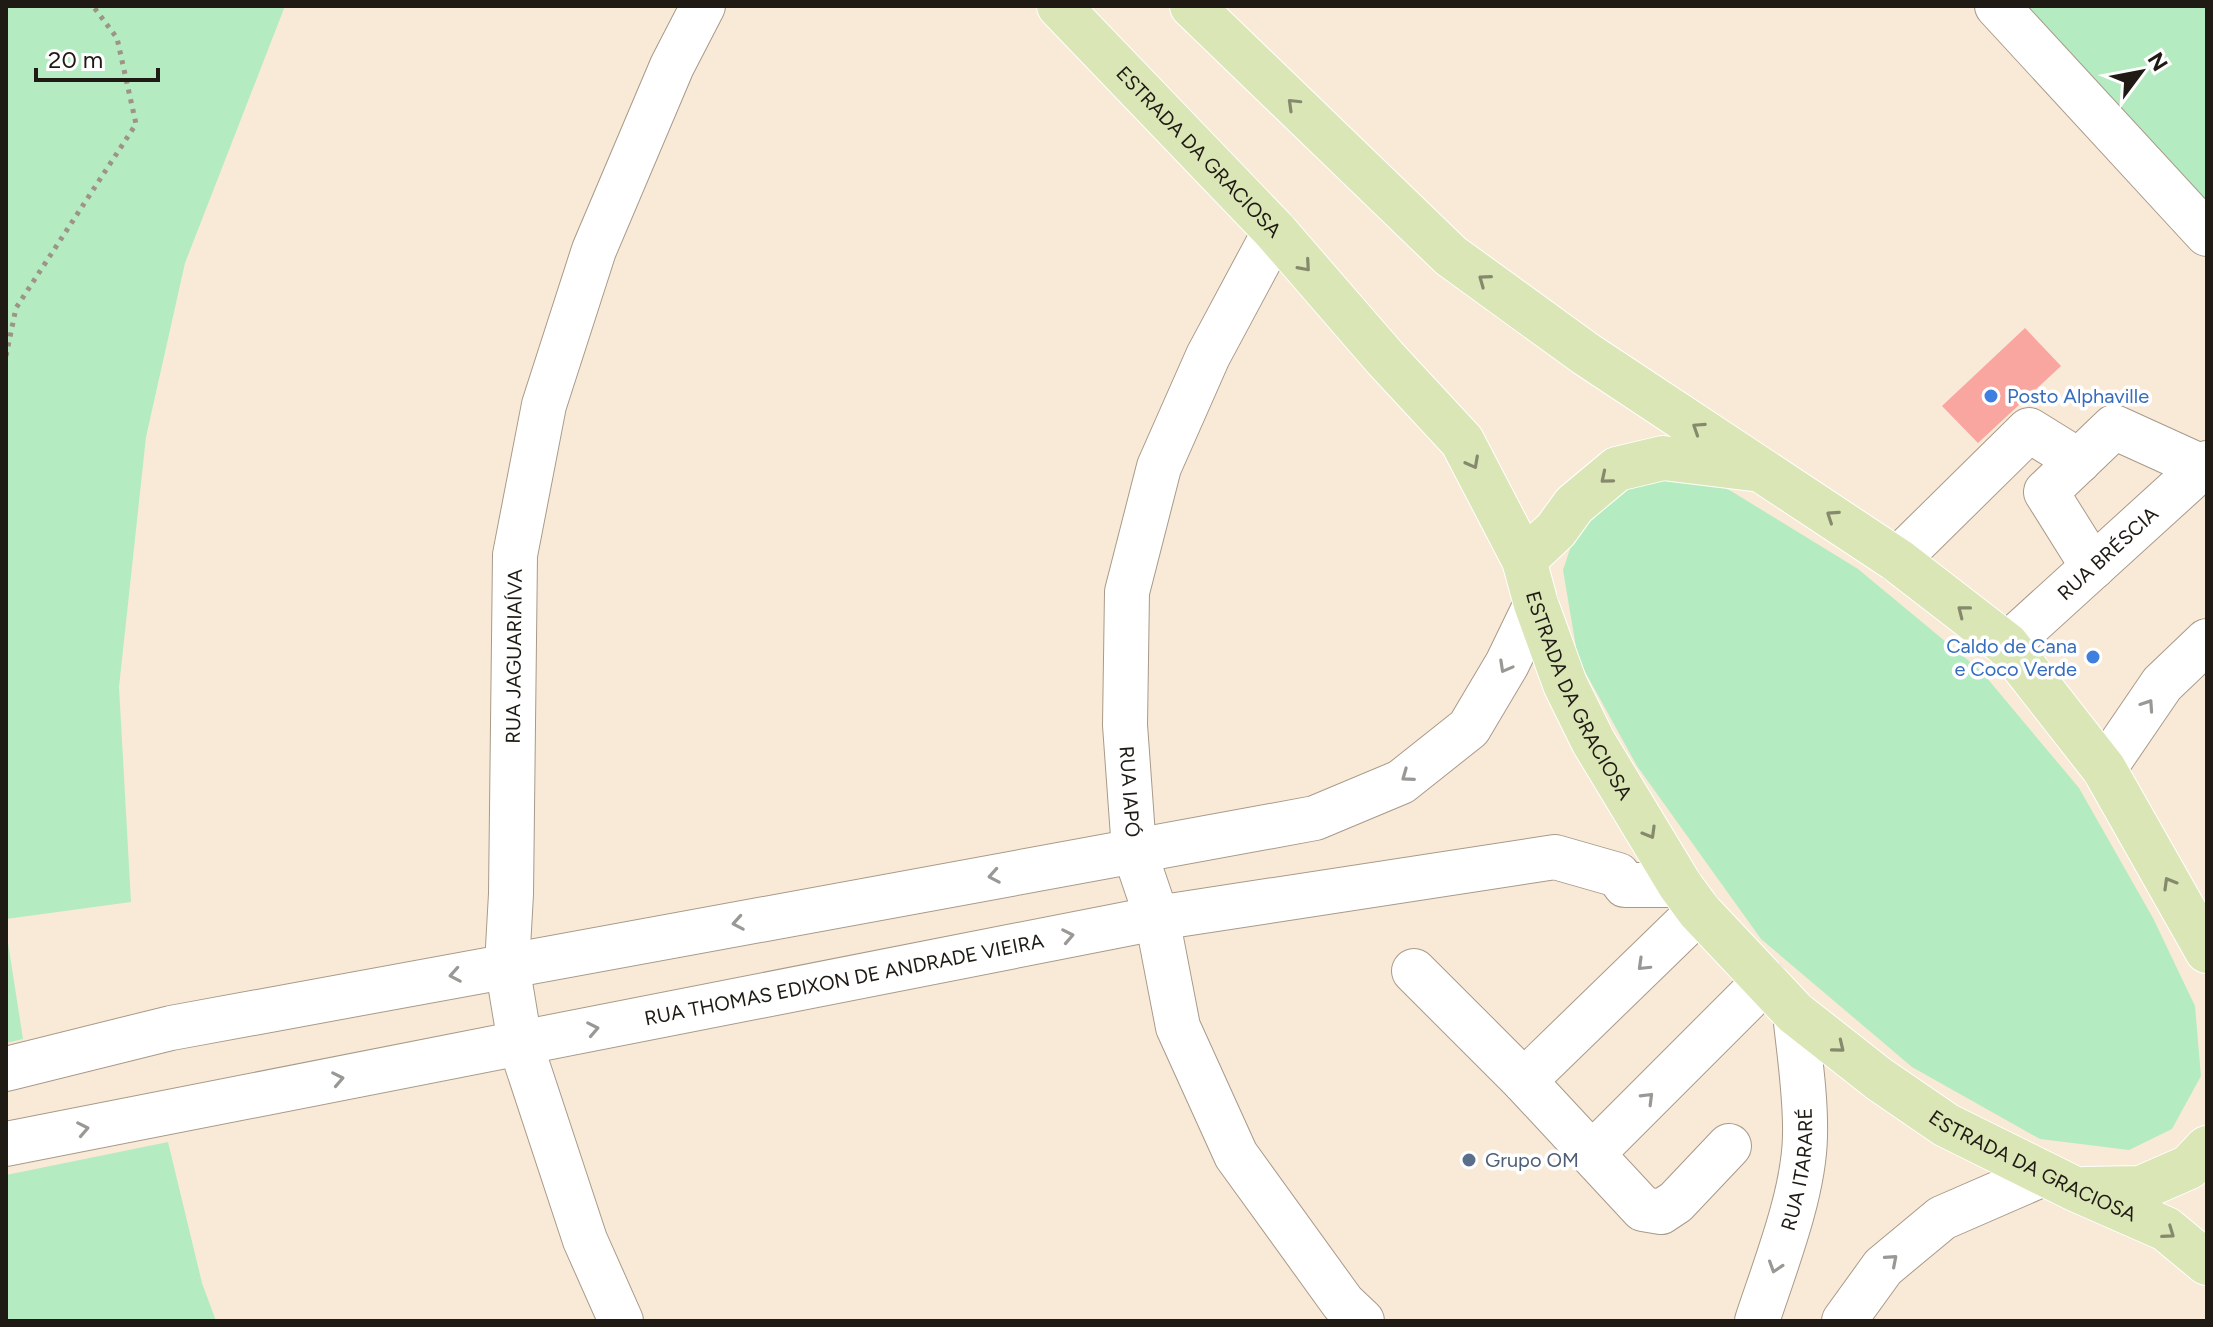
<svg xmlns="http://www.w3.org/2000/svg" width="2213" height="1327" viewBox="0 0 2213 1327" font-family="Figtree,sans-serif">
<rect width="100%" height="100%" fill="#f9ead8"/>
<path fill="#b4ebc1" d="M 6,6 L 285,6 L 185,263 L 146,437 L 119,687 L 131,902 L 6,919 Z
M 2022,6 L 2207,6 L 2207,209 Z
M 1694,474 L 1731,491 L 1858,569 L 1981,671 L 2079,788 L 2153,918 L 2195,1006 L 2201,1076 L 2172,1129 L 2129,1150 L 2040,1139 L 1912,1067 L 1761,939 L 1637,766 L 1578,659 L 1563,570 L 1581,516 L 1629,479 Z
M 6,930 L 23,1039 L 6,1043 Z
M 168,1142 L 202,1283 L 216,1321 L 6,1321 L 6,1175 Z"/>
<path fill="#f9a5a0" d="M 2025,328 L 2061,366 L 1978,443 L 1942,406 Z"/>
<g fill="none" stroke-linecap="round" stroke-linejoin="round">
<defs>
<g id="minor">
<path d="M 1997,6 L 2207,234"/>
<path id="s1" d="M 1275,231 L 1208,356 L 1159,467 L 1127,592 L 1125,725 L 1134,850 L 1157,918 L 1178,1027 L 1236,1155 L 1343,1303 L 1362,1321"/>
<path d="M 1897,560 L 2029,430 L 2079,461"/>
<path d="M 2093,567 L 2046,492 L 2114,427 L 2202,467"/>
<path id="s2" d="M 2007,645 L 2207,463"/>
<path d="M 2104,769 L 2162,684 L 2207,641"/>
<path d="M 1414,971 L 1524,1081 L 1643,1209 L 1661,1212 L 1676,1202 L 1729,1146"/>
<path d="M 6,1069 L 171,1028 L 1315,818 L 1401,782 L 1469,728 L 1507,664 L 1536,604"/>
<path d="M 1524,1081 L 1699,911"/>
<path id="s3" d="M 6,1144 L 1157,918 L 1555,857 L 1618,875 L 1625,885 L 1680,885"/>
<path d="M 1593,1153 L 1765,981"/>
<path id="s4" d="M 621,1321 L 585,1240 L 520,1043 L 507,965 L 511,894 L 515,555 L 544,405 L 594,250 L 672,66 L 703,6"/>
<path id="s5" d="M 1757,1321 C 1775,1266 1804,1194 1805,1136 C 1806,1095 1799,1053 1795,1013"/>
<path d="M 1844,1321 L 1883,1267 L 1942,1218 L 2043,1174"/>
</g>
<g id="major">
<path id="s6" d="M 1059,6 L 1275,231 L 1385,358 L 1462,441 L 1524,560 L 1536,604 L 1565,684 L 1593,741 L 1680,885 L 1699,911 L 1795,1013 L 1879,1079 L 1946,1125 L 2075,1189 L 2166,1229 L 2207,1263"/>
<path d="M 1192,6 L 1451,256 L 1586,354 L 1897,560 L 2007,645 L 2104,769 L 2207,951"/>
<path d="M 1524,560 L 1556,530 L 1574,505 L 1617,469 L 1663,458 L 1753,469"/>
<path d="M 2085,1189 L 2141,1188 L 2189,1167 L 2207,1148"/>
</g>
</defs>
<use href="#minor" stroke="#a89a89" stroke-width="46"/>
<use href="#major" stroke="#fff" stroke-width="46"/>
<path stroke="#9d9386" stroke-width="5" stroke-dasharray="4 6" stroke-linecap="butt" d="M 6,356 L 16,308 L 136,124 L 117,38 L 93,6"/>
<use href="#minor" stroke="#fff" stroke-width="44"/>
<use href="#major" stroke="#dbe6b6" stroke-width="44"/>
</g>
<defs><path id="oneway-chevron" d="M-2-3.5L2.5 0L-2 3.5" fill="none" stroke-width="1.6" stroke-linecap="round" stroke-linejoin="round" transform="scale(2)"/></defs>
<g stroke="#868a6d">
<use href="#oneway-chevron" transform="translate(1293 104) rotate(-136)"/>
<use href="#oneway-chevron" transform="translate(1305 266) rotate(49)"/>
<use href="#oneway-chevron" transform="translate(1484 280) rotate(-144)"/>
<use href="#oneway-chevron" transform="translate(1698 428) rotate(-147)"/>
<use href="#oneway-chevron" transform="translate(1473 463) rotate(62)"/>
<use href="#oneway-chevron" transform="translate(1606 478) rotate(140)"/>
<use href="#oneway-chevron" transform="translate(1832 516) rotate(-146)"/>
<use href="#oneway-chevron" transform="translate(1963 611) rotate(-142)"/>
<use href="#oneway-chevron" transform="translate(1650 833) rotate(60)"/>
<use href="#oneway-chevron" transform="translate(2169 883) rotate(-120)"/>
<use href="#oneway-chevron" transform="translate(1839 1047) rotate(39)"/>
<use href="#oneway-chevron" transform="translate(2169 1233) rotate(35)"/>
</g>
<g stroke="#9a9895">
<use href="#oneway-chevron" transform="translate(1505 667) rotate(119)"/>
<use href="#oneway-chevron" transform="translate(2148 705) rotate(-56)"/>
<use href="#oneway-chevron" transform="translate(1407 776) rotate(144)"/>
<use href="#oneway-chevron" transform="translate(994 876) rotate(170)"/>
<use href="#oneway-chevron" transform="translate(738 923) rotate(170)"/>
<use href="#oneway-chevron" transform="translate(1068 936) rotate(-11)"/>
<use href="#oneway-chevron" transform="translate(1643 965) rotate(136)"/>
<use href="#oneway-chevron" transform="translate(455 975) rotate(170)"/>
<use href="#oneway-chevron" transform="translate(593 1029) rotate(-11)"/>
<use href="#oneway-chevron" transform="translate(338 1079) rotate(-11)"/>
<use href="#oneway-chevron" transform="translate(1648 1098) rotate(-45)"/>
<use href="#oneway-chevron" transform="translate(83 1129) rotate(-11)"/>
<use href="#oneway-chevron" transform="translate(1892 1260) rotate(-41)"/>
<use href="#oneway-chevron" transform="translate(1775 1267) rotate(108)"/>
</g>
<g fill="#3f7fe0" stroke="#fff" stroke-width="3">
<circle cx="1991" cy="396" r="8"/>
<circle cx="2093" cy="657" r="8"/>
</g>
<circle fill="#5c6f8a" stroke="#fff" stroke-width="3" cx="1469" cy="1160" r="8"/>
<g text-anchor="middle" stroke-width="7" stroke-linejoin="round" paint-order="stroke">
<g font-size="20" fill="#1f1a14" stroke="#fff">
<text dy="7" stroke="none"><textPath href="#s6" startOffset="202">ESTRADA DA GRACIOSA</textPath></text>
<text dy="7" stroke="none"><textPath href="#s2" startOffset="136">RUA BRÉSCIA</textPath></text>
<text dy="7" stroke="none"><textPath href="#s4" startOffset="684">RUA JAGUARIAÍVA</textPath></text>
<text dy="7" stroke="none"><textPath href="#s6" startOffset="874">ESTRADA DA GRACIOSA</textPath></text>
<text dy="7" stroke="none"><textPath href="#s1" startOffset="592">RUA IAPÓ</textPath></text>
<text dy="7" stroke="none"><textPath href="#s3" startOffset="854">RUA THOMAS EDIXON DE ANDRADE VIEIRA</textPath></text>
<text dy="7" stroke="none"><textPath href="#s6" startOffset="1546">ESTRADA DA GRACIOSA</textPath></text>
<text dy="7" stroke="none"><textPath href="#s5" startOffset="158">RUA ITARARÉ</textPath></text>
</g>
<g font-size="20" fill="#366cbe" stroke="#fff" text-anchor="start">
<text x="2007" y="403">Posto Alphaville</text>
<text x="2077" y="653" text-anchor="end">Caldo de Cana<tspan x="2077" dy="23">e Coco Verde</tspan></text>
</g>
<g font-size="20" fill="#4e5e75" stroke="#fff" text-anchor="start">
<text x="1485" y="1167">Grupo OM</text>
</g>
</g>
<rect width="2213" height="1327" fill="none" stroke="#1f1a14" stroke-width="16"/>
<g transform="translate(2141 72) rotate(58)" stroke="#ffffff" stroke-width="6" paint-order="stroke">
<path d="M0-6L14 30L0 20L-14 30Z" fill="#1f1a14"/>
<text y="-12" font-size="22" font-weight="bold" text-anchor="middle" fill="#1f1a14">N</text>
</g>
<path d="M36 68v12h122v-12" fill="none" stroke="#1f1a14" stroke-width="4"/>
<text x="48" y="68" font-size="24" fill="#1f1a14" stroke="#ffffff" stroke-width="6" paint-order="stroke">20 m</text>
</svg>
